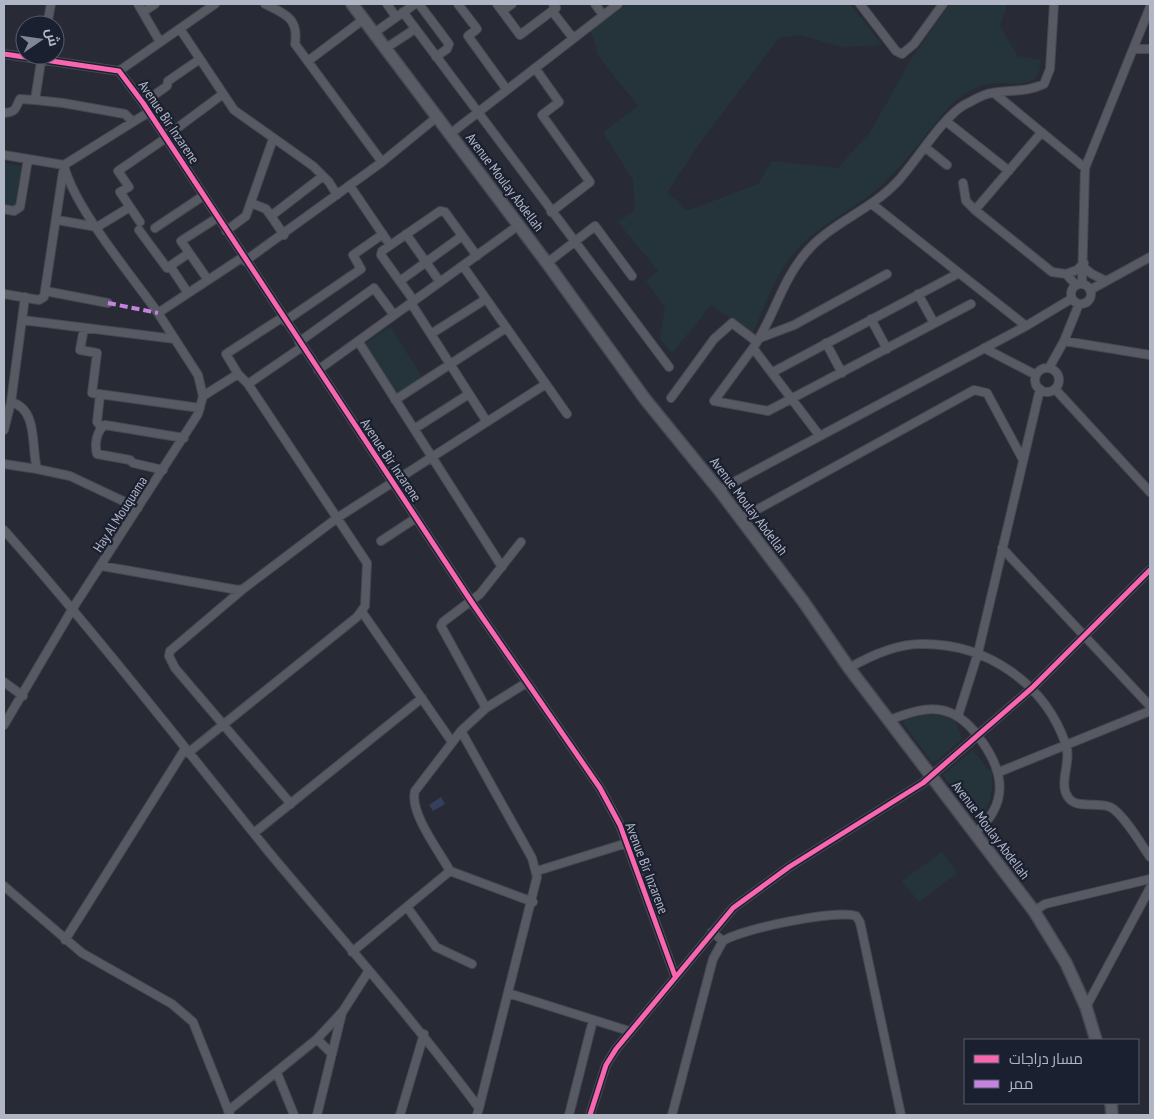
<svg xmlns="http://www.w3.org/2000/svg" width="1154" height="1119" viewBox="0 0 1154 1119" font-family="'PT Sans Narrow',Cairo,sans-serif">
<rect width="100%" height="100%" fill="#282b35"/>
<path fill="#25343b" d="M 627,4 L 850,4 L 882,45 L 843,47 L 799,35 L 779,38 L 703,138 L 667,192 L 687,211 L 758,184 L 772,161 L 838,168 L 871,131 L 911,59 L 950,4 L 1007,4 L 1000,27 L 1018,56 L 1041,60 C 1039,95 1012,79 988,84 C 976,86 966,93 956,100 C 930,126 910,158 883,184 C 859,206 829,219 806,240 C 779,264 767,300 753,333 L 711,305 L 672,353 L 660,339 L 665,307 L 646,281 L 658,271 L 618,222 L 635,210 L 633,180 L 603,132 L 638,106 L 599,57 L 591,31 Z
M 4,163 L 22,166 L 15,206 L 4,204 Z
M 390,327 L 423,378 L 397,395 L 364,344 Z
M 926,715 L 942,716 L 955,720 L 962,739 L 936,761 L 931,761 L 904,724 L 905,719 Z
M 973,750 L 988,770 L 992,770 C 994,788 990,804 981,820 L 976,820 L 943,775 Z
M 942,852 L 957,873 L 919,902 L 902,881 Z"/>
<path fill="#343f5f" d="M 441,797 L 445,804 L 433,811 L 429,805 Z"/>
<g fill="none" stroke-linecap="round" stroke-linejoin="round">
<defs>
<path id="minor" d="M 138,4 L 160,42
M 265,4 C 285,14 299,18 295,44 L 382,162
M 387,4 L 396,17
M 419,4 L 449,44 L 447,49 L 436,57
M 458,4 L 477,29 L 468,36 L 507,90
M 497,4 L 520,35 L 552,11
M 553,4 L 556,8 L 552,11 L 573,38
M 595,4 L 603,15
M 860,4 L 896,51 L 902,54 L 914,44 L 943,4
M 502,11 L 512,4
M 143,12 L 155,4
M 403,12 L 669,367
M 47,25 L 51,4
M 180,29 L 234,110 L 313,166 L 329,182 L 337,195
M 374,33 L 415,4
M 386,48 L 415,29
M 1134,49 L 1150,49
M 4,54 L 119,71 L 143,103 L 471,601 L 600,788 L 620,825 L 675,976
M 308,61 L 364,19
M 535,68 L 559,102 L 542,115 L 590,182 L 551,212
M 119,71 L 215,4
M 994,93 L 1085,168
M 35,100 L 63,103 L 125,114 L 133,122
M 143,103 L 167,86 L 168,81 L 200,59
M 4,113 C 16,112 15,109 20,99 L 35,100 L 42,55
M 947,122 L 1009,171
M 450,134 L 618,4
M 165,137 L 223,94
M 926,148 L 947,165
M 4,155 L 64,165
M 64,165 C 73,206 132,276 158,313
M 64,165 L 149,112
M 963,183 L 966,201 L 975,210 L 1052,272 L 1066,274 L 1076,285
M 350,186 L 390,245
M 251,203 L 266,209 L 271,216
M 872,204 L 1026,326
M 4,209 L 14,211 L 20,207 L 28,159
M 975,210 L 1041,133
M 57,220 L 97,227 L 130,207
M 140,222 L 120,192 L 129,187 L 118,171 L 166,138
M 155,228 L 203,196
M 139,230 L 167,268 L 189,253
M 226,231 L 246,216 L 273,139
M 406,234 L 440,282
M 284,235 L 271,216 L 323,176
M 245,261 L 382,162 L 437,117
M 547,263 L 595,226 L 632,276
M 170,266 L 188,293
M 463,266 L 567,414
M 1083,267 L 1092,274 L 1106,281
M 1066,274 L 1077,270 L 1084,263
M 208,280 L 181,241 L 217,218
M 400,281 L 462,236
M1071 294a10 10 0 1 1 20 0a10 10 0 1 1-20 0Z
M 1082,284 L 1085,168 L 1150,7
M 1090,290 L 1150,257
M 45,291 L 108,303
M 4,294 L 39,300 L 44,297 L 63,172
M 918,294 L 934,323
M 25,297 L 11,402 C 39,409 31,450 37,469 L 70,476 L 138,508
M 414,301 L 381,255 L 382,251 L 440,211 L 445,212 L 477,256
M 411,303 L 487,422
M 871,319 L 887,349
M 22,320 L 175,339
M 285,321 L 361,269 L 353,255 L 383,234
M 84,328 L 80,350 L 97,353 L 92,393 L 200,408
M 431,334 L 486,299
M 760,338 L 794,325 L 887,274
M 358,341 L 502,567
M 1064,341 L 1150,355
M 299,342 L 374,288 L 394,315
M 826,343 L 842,373
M 753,348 L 714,401 L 768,411 L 971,304
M 984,348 L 1036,375
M1035 380a12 12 0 1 1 24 0a12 12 0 1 1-24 0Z
M 1049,368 L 1064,341 L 1079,304
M 318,370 L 519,225
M 773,372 L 959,273
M 238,374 L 226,354 L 283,317
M 1055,389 L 1150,492
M 100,395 L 97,422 L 101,427
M 203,396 L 238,374 L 248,384
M 671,398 L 714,339 L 732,323 L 757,342
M 395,400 L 506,328
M 414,429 L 469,394
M 4,430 L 11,402
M 819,435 L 753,348 C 773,319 781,283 804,255 C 828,224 870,211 897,182 C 916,162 941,119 964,105 C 973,101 982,94 992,93 C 1009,90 1028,92 1044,84 L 1050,69 L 1054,4
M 4,464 L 37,469
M 163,470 L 133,463 L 130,460 L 97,454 C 94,444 97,430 105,425 L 184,438
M 719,490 L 1026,326 L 1071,299
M 740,519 L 974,390 L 987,393 L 1022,458
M 4,530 C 96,634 181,743 268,851 C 339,936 413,1019 479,1108 L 477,1115
M 381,541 L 416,518
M 1002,548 L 1150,706
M 102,566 L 238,590 L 243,589 L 337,518 L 546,384
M 242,590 L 170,651 L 169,656 L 175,668 L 291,804
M 362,612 L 452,742
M 849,668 C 870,656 896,644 921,644 C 986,643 1045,683 1066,745 C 1072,761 1058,783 1068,797 C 1076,810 1098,801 1110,807 C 1123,813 1141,844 1150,857
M 4,682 L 23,696
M 486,708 L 441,626 L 443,622 L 480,594 L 521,542
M 958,716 L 978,653 L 1040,389
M 889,720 C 906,714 923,707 941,710 C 957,713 969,724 978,736 C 1004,770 1011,803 974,834
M 4,725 L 73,608 L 198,414 L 203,396 L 198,375 L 158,313 L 243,257
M 188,753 L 357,617 L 365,606 L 367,563 L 248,384 L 302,347
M 999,772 L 1150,711
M 254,833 L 422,698
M 450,871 L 533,902
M 537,871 L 627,843
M 4,886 L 82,953 L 172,1004 L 193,1022 L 230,1115
M 407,907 L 436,947 L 472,964
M 1034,911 L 1045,904 L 1150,879
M 712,932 L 723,941 C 741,929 837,909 856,916 L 860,922 L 901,1115
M 65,940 L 185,749
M 352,952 L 450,871 C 439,851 409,812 415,791 L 461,731
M 508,993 L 629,1031
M 1086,1007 L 1150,888
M 317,1039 L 332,1054
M 277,1073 L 294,1115
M 479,1108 L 537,877 L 532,858 L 461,731 L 486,708 L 526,683
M 228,1111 L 317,1039 L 343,1011 L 368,972
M 317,1115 L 342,1013
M 400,1115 L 424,1034
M 569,1115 L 593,1020
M 590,1115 L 606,1065 L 616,1049 L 733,908 L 789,867 L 923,783 L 1032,688 L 1150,570
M 672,1115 L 713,959 L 723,941"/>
<path id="primary" d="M 352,4 L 547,263 L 645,399 L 719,490 L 803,601 L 849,668 L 1034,911 L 1066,963 L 1086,1007 L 1096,1040
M 1111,1103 L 1112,1115"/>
</defs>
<use href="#minor" stroke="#45484f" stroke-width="10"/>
<use href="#primary" stroke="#454852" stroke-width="14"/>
<use href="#minor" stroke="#585a63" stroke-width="8"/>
<use href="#primary" stroke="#5a5c65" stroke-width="11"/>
<path stroke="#c483df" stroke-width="4" stroke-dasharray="8 4" stroke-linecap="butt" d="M 108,303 L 158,313"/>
<defs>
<path id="cycleway" d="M 4,54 L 119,71 L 143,103 L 471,601 L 600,788 L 620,825 L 675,976
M 590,1115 L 606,1065 L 616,1049 L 733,908 L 789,867 L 923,783 L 1032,688 L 1150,570"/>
</defs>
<use href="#cycleway" stroke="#1b2030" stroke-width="8"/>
<use href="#cycleway" stroke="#f766af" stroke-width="5"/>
</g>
<g text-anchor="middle" stroke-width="4.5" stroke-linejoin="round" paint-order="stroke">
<g font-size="14" fill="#b1b6c7" stroke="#1b2030">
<text transform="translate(169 122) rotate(56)" y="5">Avenue Bir Inzarene</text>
<text transform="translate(505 182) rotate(53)" y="5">Avenue Moulay Abdellah</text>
<text transform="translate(391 460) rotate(56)" y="5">Avenue Bir Inzarene</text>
<text transform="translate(749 506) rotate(53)" y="5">Avenue Moulay Abdellah</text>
<text transform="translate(120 514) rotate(-57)" y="5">Hay Al Mouquama</text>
<text transform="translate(991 830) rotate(53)" y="5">Avenue Moulay Abdellah</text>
<text transform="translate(647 868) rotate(69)" y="5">Avenue Bir Inzarene</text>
</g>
</g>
<rect width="1154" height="1119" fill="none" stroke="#b1b6c7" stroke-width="10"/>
<rect x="964" y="1039" width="175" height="65" fill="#1b2030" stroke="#575c6c"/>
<rect x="974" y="1055" width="25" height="8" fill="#f766af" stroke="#575c6c"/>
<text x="1009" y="1064" font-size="15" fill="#b1b6c7">مسار دراجات</text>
<rect x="974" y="1080" width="25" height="8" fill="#c483df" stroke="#575c6c"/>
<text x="1009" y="1089" font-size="15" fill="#b1b6c7">ممر</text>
<g transform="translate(40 40) rotate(77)"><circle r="24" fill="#1b2030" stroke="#575c6c"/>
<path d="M0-4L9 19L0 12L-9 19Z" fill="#818594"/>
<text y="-8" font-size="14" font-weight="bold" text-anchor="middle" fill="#b1b6c7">ش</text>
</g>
</svg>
